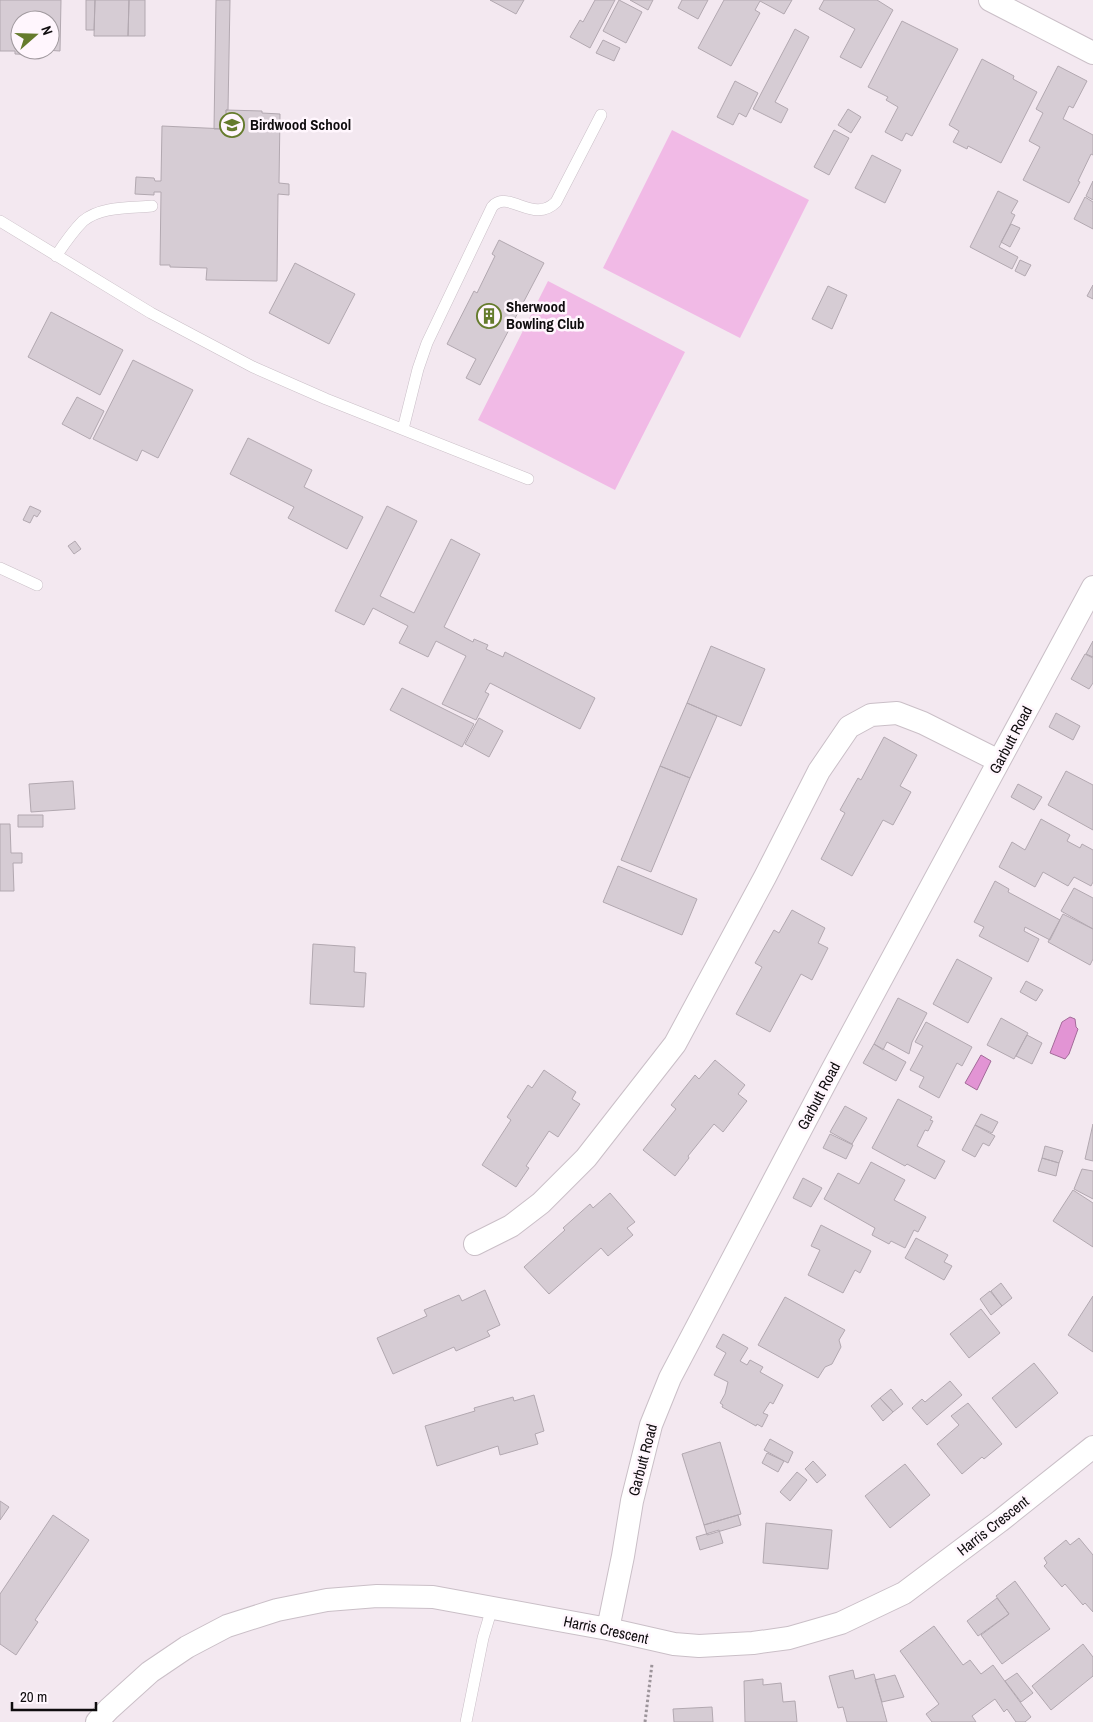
<svg xmlns="http://www.w3.org/2000/svg" width="1093" height="1722" viewBox="0 0 1093 1722" font-family="'Archivo Narrow',sans-serif">
<rect width="100%" height="100%" fill="#f3e8f0"/>
<path fill="#f1bae6" d="M 672,130 L 809,200 L 740,338 L 603,268 Z
M 548,281 L 685,352 L 615,490 L 478,420 Z"/>
<path fill="#e294d4" stroke="#a36b99" d="M 1070,1017 L 1075,1019 L 1076,1027 L 1078,1029 L 1069,1054 L 1065,1059 L 1050,1053 L 1062,1022 Z
M 981,1055 L 991,1061 L 977,1090 L 965,1083 Z"/>
<path fill="#d6ccd4" stroke="#b2a8b0" fill-rule="evenodd" d="M 0,0 L 61,0 L 60,51 L 45,50 L 44,55 L 15,54 L 15,51 L 0,51 ZM 20,20 L 50,20 L 50,50 L 20,50 Z
M 86,0 L 95,0 L 94,30 L 86,30 Z
M 95,0 L 129,0 L 128,36 L 94,36 Z
M 129,0 L 145,0 L 145,36 L 128,36 Z
M 216,0 L 230,0 L 228,110 L 226,110 L 226,129 L 214,129 Z
M 490,0 L 524,0 L 516,14 Z
M 595,0 L 615,0 L 590,48 L 570,37 L 580,20 L 583,22 Z
M 619,0 L 642,12 L 626,43 L 603,31 Z
M 630,0 L 653,0 L 648,10 Z
M 682,0 L 708,0 L 698,19 L 678,8 Z
M 724,0 L 792,0 L 784,14 L 760,1 L 755,10 L 760,13 L 731,66 L 698,48 Z
M 824,0 L 877,0 L 893,10 L 861,68 L 840,57 L 855,29 L 819,9 Z
M 902,21 L 958,49 L 912,136 L 906,133 L 902,141 L 885,132 L 898,107 L 886,100 L 888,97 L 868,87 Z
M 795,29 L 809,37 L 775,102 L 788,109 L 781,123 L 753,109 Z
M 603,40 L 620,48 L 614,61 L 596,53 Z
M 982,59 L 1014,76 L 1013,79 L 1037,92 L 1001,163 L 968,146 L 967,149 L 953,142 L 959,131 L 949,125 Z
M 1058,66 L 1087,81 L 1073,108 L 1069,106 L 1063,119 L 1093,135 L 1093,155 L 1091,154 L 1078,181 L 1080,182 L 1069,203 L 1023,180 L 1040,147 L 1029,141 L 1043,113 L 1036,109 Z
M 735,81 L 758,93 L 746,117 L 739,113 L 733,125 L 717,117 Z
M 848,109 L 861,117 L 851,133 L 838,125 Z
M 226,110 L 262,111 L 262,113 L 280,114 L 279,183 L 289,184 L 289,195 L 278,194 L 277,281 L 206,280 L 207,268 L 170,267 L 170,265 L 160,265 L 161,192 L 154,192 L 154,195 L 135,194 L 136,177 L 154,178 L 155,181 L 161,181 L 162,126 L 226,129 Z
M 834,130 L 849,138 L 829,175 L 814,167 Z
M 872,155 L 901,170 L 885,203 L 855,188 Z
M 1093,181 L 1093,200 L 1086,196 Z
M 998,191 L 1018,201 L 1011,213 L 1015,215 L 999,247 L 1018,257 L 1012,269 L 970,247 Z
M 1085,197 L 1093,202 L 1093,229 L 1074,219 Z
M 1011,224 L 1020,228 L 1010,247 L 1001,242 Z
M 499,240 L 544,263 L 480,385 L 466,378 L 476,359 L 447,344 L 474,291 L 477,293 L 495,256 L 492,254 Z
M 1020,260 L 1031,265 L 1025,276 L 1015,271 Z
M 295,263 L 355,294 L 329,344 L 269,313 Z
M 1093,285 L 1093,299 L 1087,296 Z
M 828,286 L 847,295 L 832,329 L 812,319 Z
M 51,312 L 123,350 L 100,395 L 28,357 Z
M 133,360 L 193,390 L 158,458 L 142,450 L 137,461 L 93,439 Z
M 77,397 L 104,411 L 90,439 L 62,424 Z
M 248,438 L 312,470 L 304,487 L 363,517 L 347,549 L 288,518 L 294,507 L 230,474 Z
M 30,506 L 41,511 L 37,517 L 34,515 L 30,523 L 23,520 Z
M 387,506 L 417,521 L 380,596 L 414,613 L 451,539 L 480,554 L 444,627 L 473,642 L 474,639 L 488,645 L 486,649 L 503,657 L 505,652 L 595,698 L 580,729 L 490,683 L 485,692 L 489,694 L 476,720 L 442,704 L 466,656 L 436,641 L 428,657 L 399,643 L 408,626 L 373,608 L 364,625 L 335,611 Z
M 75,541 L 81,549 L 74,554 L 68,546 Z
M 1093,641 L 1093,657 L 1086,654 Z
M 711,646 L 765,669 L 741,726 L 687,703 Z
M 1085,654 L 1093,658 L 1093,683 L 1089,689 L 1071,679 Z
M 402,688 L 474,724 L 462,747 L 390,710 Z
M 687,703 L 717,716 L 690,778 L 660,766 Z
M 1056,713 L 1080,726 L 1073,740 L 1049,727 Z
M 479,718 L 503,731 L 489,757 L 465,744 Z
M 884,737 L 917,755 L 900,786 L 911,792 L 893,825 L 883,820 L 852,876 L 821,859 L 845,813 L 840,810 L 858,778 L 861,780 Z
M 660,766 L 690,778 L 651,872 L 621,860 Z
M 1066,771 L 1093,785 L 1093,830 L 1048,805 Z
M 73,781 L 75,809 L 31,812 L 29,784 Z
M 1018,784 L 1042,797 L 1034,810 L 1011,797 Z
M 18,815 L 43,815 L 43,827 L 18,827 Z
M 1041,819 L 1070,835 L 1067,841 L 1080,848 L 1082,844 L 1093,850 L 1093,882 L 1091,886 L 1074,877 L 1068,886 L 1043,872 L 1035,887 L 999,867 L 1012,842 L 1025,850 Z
M 0,824 L 10,824 L 11,853 L 22,853 L 22,863 L 13,863 L 14,891 L 0,891 Z
M 618,866 L 697,899 L 682,935 L 603,902 Z
M 995,881 L 1009,889 L 1008,892 L 1060,920 L 1050,940 L 1025,927 L 1024,931 L 1039,939 L 1028,962 L 979,936 L 984,927 L 974,922 Z
M 1074,888 L 1093,898 L 1093,929 L 1061,911 Z
M 792,910 L 825,928 L 818,943 L 828,948 L 812,980 L 801,974 L 770,1032 L 736,1014 L 762,967 L 755,963 L 774,930 L 779,933 Z
M 1063,914 L 1093,929 L 1093,959 L 1090,965 L 1048,942 Z
M 313,944 L 355,947 L 354,972 L 366,973 L 364,1007 L 310,1004 Z
M 957,959 L 992,978 L 968,1023 L 933,1004 Z
M 1026,981 L 1043,990 L 1036,1001 L 1020,992 Z
M 898,998 L 927,1013 L 912,1042 L 909,1054 L 887,1042 L 883,1050 L 874,1044 Z
M 1001,1018 L 1028,1033 L 1014,1059 L 987,1045 Z
M 926,1022 L 972,1047 L 962,1066 L 957,1063 L 939,1098 L 919,1087 L 924,1077 L 910,1070 L 923,1046 L 915,1042 Z
M 1027,1035 L 1042,1043 L 1032,1064 L 1016,1056 Z
M 874,1044 L 906,1062 L 896,1081 L 863,1063 Z
M 715,1060 L 745,1085 L 738,1094 L 747,1101 L 723,1132 L 714,1124 L 688,1156 L 689,1158 L 675,1176 L 643,1150 L 676,1109 L 671,1105 L 695,1075 L 699,1079 Z
M 544,1070 L 576,1092 L 572,1099 L 580,1104 L 558,1137 L 549,1131 L 526,1166 L 529,1168 L 516,1187 L 482,1165 L 511,1120 L 507,1117 L 528,1085 L 532,1088 Z
M 898,1099 L 932,1117 L 930,1120 L 933,1121 L 928,1131 L 925,1130 L 917,1146 L 945,1161 L 935,1179 L 907,1164 L 905,1166 L 872,1148 Z
M 845,1106 L 867,1118 L 852,1144 L 830,1132 Z
M 981,1114 L 998,1122 L 992,1133 L 975,1125 Z
M 1093,1124 L 1093,1161 L 1085,1159 Z
M 975,1125 L 995,1136 L 989,1146 L 983,1143 L 975,1157 L 962,1150 Z
M 830,1134 L 853,1145 L 846,1159 L 823,1148 Z
M 1045,1146 L 1063,1151 L 1059,1163 L 1042,1158 Z
M 1042,1158 L 1059,1163 L 1056,1176 L 1038,1171 Z
M 871,1162 L 905,1180 L 894,1200 L 926,1217 L 918,1232 L 914,1230 L 905,1248 L 891,1241 L 889,1244 L 872,1235 L 875,1228 L 824,1199 L 838,1173 L 859,1184 Z
M 1082,1169 L 1093,1171 L 1093,1199 L 1074,1189 Z
M 803,1178 L 822,1188 L 811,1207 L 793,1198 Z
M 1073,1190 L 1093,1203 L 1093,1247 L 1053,1221 Z
M 610,1193 L 635,1222 L 627,1228 L 633,1235 L 608,1256 L 601,1248 L 549,1294 L 524,1267 L 565,1230 L 563,1228 L 590,1204 L 593,1208 Z
M 821,1225 L 871,1251 L 860,1273 L 855,1270 L 843,1293 L 808,1275 L 820,1250 L 811,1246 Z
M 916,1238 L 948,1255 L 944,1262 L 952,1266 L 944,1280 L 905,1258 Z
M 1001,1283 L 1012,1298 L 1002,1306 L 991,1291 Z
M 485,1290 L 500,1325 L 487,1331 L 490,1336 L 456,1351 L 454,1347 L 393,1374 L 377,1338 L 427,1316 L 424,1310 L 459,1295 L 462,1301 Z
M 990,1291 L 1002,1306 L 991,1315 L 980,1299 Z
M 1093,1296 L 1093,1352 L 1068,1335 Z
M 785,1297 L 845,1330 L 839,1340 L 841,1347 L 832,1364 L 825,1367 L 818,1378 L 758,1345 Z
M 981,1309 L 1000,1333 L 969,1358 L 950,1334 Z
M 723,1334 L 748,1348 L 740,1361 L 747,1365 L 750,1360 L 763,1367 L 760,1372 L 783,1385 L 773,1404 L 770,1402 L 763,1413 L 768,1415 L 762,1427 L 757,1424 L 756,1426 L 722,1407 L 723,1405 L 720,1403 L 725,1394 L 728,1382 L 714,1375 L 726,1353 L 716,1347 Z
M 1034,1363 L 1058,1393 L 1016,1428 L 992,1398 Z
M 950,1381 L 962,1395 L 927,1425 L 912,1408 L 922,1399 L 925,1402 Z
M 891,1389 L 903,1404 L 893,1412 L 880,1398 Z
M 534,1395 L 544,1431 L 535,1434 L 538,1444 L 500,1455 L 498,1446 L 437,1466 L 425,1426 L 475,1411 L 474,1408 L 513,1397 L 514,1401 Z
M 880,1398 L 893,1412 L 883,1421 L 871,1406 Z
M 968,1403 L 1002,1444 L 984,1459 L 982,1457 L 962,1474 L 937,1444 L 959,1425 L 951,1416 Z
M 770,1439 L 793,1452 L 788,1463 L 764,1450 Z
M 720,1442 L 741,1514 L 704,1525 L 682,1454 Z
M 767,1453 L 784,1461 L 778,1472 L 762,1463 Z
M 813,1461 L 826,1475 L 817,1483 L 805,1469 Z
M 905,1464 L 930,1495 L 890,1528 L 865,1496 Z
M 797,1472 L 807,1480 L 790,1501 L 780,1492 Z
M 0,1501 L 9,1507 L 0,1520 Z
M 53,1515 L 89,1540 L 35,1620 L 38,1622 L 16,1655 L 0,1644 L 0,1594 Z
M 738,1515 L 741,1525 L 707,1535 L 704,1525 Z
M 766,1523 L 832,1530 L 828,1569 L 763,1563 Z
M 719,1530 L 723,1543 L 700,1550 L 696,1537 Z
M 1079,1538 L 1093,1555 L 1093,1612 L 1085,1603 L 1083,1605 L 1065,1584 L 1062,1587 L 1044,1566 L 1047,1563 L 1044,1558 L 1066,1540 L 1070,1545 Z
M 1015,1581 L 1050,1629 L 1002,1664 L 981,1635 L 1009,1614 L 996,1596 Z
M 997,1598 L 1009,1614 L 978,1636 L 967,1621 Z
M 934,1626 L 963,1665 L 970,1660 L 981,1674 L 993,1665 L 1031,1717 L 1025,1722 L 1016,1722 L 1007,1709 L 1004,1712 L 995,1699 L 972,1716 L 976,1722 L 932,1722 L 926,1714 L 939,1704 L 900,1651 Z
M 1083,1644 L 1093,1657 L 1093,1676 L 1051,1710 L 1032,1686 Z
M 853,1670 L 855,1679 L 874,1674 L 887,1722 L 847,1722 L 843,1707 L 838,1708 L 829,1676 Z
M 1017,1673 L 1033,1693 L 1021,1702 L 1005,1681 Z
M 895,1675 L 904,1697 L 882,1702 L 875,1680 Z
M 763,1679 L 763,1685 L 781,1683 L 783,1702 L 795,1701 L 797,1722 L 745,1722 L 744,1681 Z
M 712,1707 L 713,1722 L 674,1722 L 673,1709 Z"/>
<g fill="none" stroke-linecap="round" stroke-linejoin="round">
<defs>
<path id="service" d="M 0,221 L 151,313 L 253,367 L 326,399 L 528,479
M 56,256 C 64,244 73,231 83,221 C 101,206 130,208 152,206
M 403,429 L 418,369 L 427,343 L 492,207 C 508,188 533,225 556,202 L 601,115
M 0,568 L 37,585
M 466,1722 L 483,1638 L 492,1608"/>
<path id="minor" d="M 990,0 L 1093,53
M 475,1244 L 511,1226 L 541,1203 L 586,1158 L 675,1044 L 765,877 L 819,771 L 849,727 L 871,715 L 897,713 L 923,723 L 999,761
M 608,1629 L 623,1556 L 632,1501 L 651,1425 L 670,1378 L 831,1072 L 1093,587
M 97,1722 L 109,1709 L 150,1672 L 187,1647 L 227,1626 L 277,1610 L 327,1600 L 377,1596 L 433,1597 L 608,1629 L 674,1644 L 699,1646 L 753,1643 L 789,1638 L 841,1623 L 904,1593 L 1000,1521 L 1093,1447"/>
</defs>
<use href="#service" stroke="#cabfc7" stroke-width="12"/>
<use href="#minor" stroke="#cabfc7" stroke-width="24"/>
<path stroke="#9c949a" stroke-width="3" stroke-dasharray="2.5 2.5" stroke-linecap="butt" d="M 645,1722 L 652,1664"/>
<use href="#service" stroke="#fff" stroke-width="11"/>
<use href="#minor" stroke="#fff" stroke-width="22"/>
</g>
<defs>
<symbol id="school-ring" viewBox="-11 -11 22 22"><circle r="9.5" fill="#fff6fd" stroke="#657b2c" stroke-width="1.5"/><path d="M0-5L7-2L0 1L-7-2ZM-4 1L0 2.5L4 1V4Q0 6-4 4Z" fill="#657b2c"/></symbol>
<symbol id="building-ring" viewBox="-11 -11 22 22"><circle r="9.5" fill="#fff6fd" stroke="#657b2c" stroke-width="1.5"/><path d="M-4-6H4V6H1V3H-1V6H-4ZM-2.5-4.3h1.7v1.8h-1.7ZM.8-4.3h1.7v1.8H.8ZM-2.5-1h1.7V.8h-1.7ZM.8-1h1.7V.8H.8Z" fill="#657b2c"/></symbol>
</defs>
<g fill-rule="evenodd">
<use href="#school-ring" x="218" y="111" width="28" height="28"/>
<use href="#building-ring" x="475" y="302" width="28" height="28"/>
</g>
<g text-anchor="middle" stroke-width="5" stroke-linejoin="round" paint-order="stroke">
<g font-size="15" font-weight="bold" fill="#0f0c0e" stroke="#fff6fd" text-anchor="start">
<text x="250" y="130">Birdwood School</text>
<text x="506" y="312">Sherwood<tspan x="506" dy="17">Bowling Club</tspan></text>
</g>
<g font-size="15" fill="#0f0c0e" stroke="#fff6fd">
<text transform="translate(1011 740) rotate(-62)" y="5">Garbutt Road</text>
<text transform="translate(819 1096) rotate(-62)" y="5">Garbutt Road</text>
<text transform="translate(643 1460) rotate(-75)" y="5">Garbutt Road</text>
<text transform="translate(993 1526) rotate(-38)" y="5">Harris Crescent</text>
<text transform="translate(606 1630) rotate(12)" y="5">Harris Crescent</text>
</g>
</g>
<g transform="translate(35 35) rotate(70)"><circle r="24" fill="#fff6fd" stroke="#9f989d"/>
<path d="M0-4L9 19L0 12L-9 19Z" fill="#657b2c"/>
<text y="-8" font-size="14" font-weight="bold" text-anchor="middle" fill="#0f0c0e">N</text>
</g>
<path d="M12 1702v8h84v-8" fill="none" stroke="#0f0c0e" stroke-width="2.5"/>
<text x="20" y="1702" font-size="15" fill="#0f0c0e" stroke="#fff6fd" stroke-width="4" paint-order="stroke">20 m</text>
</svg>
